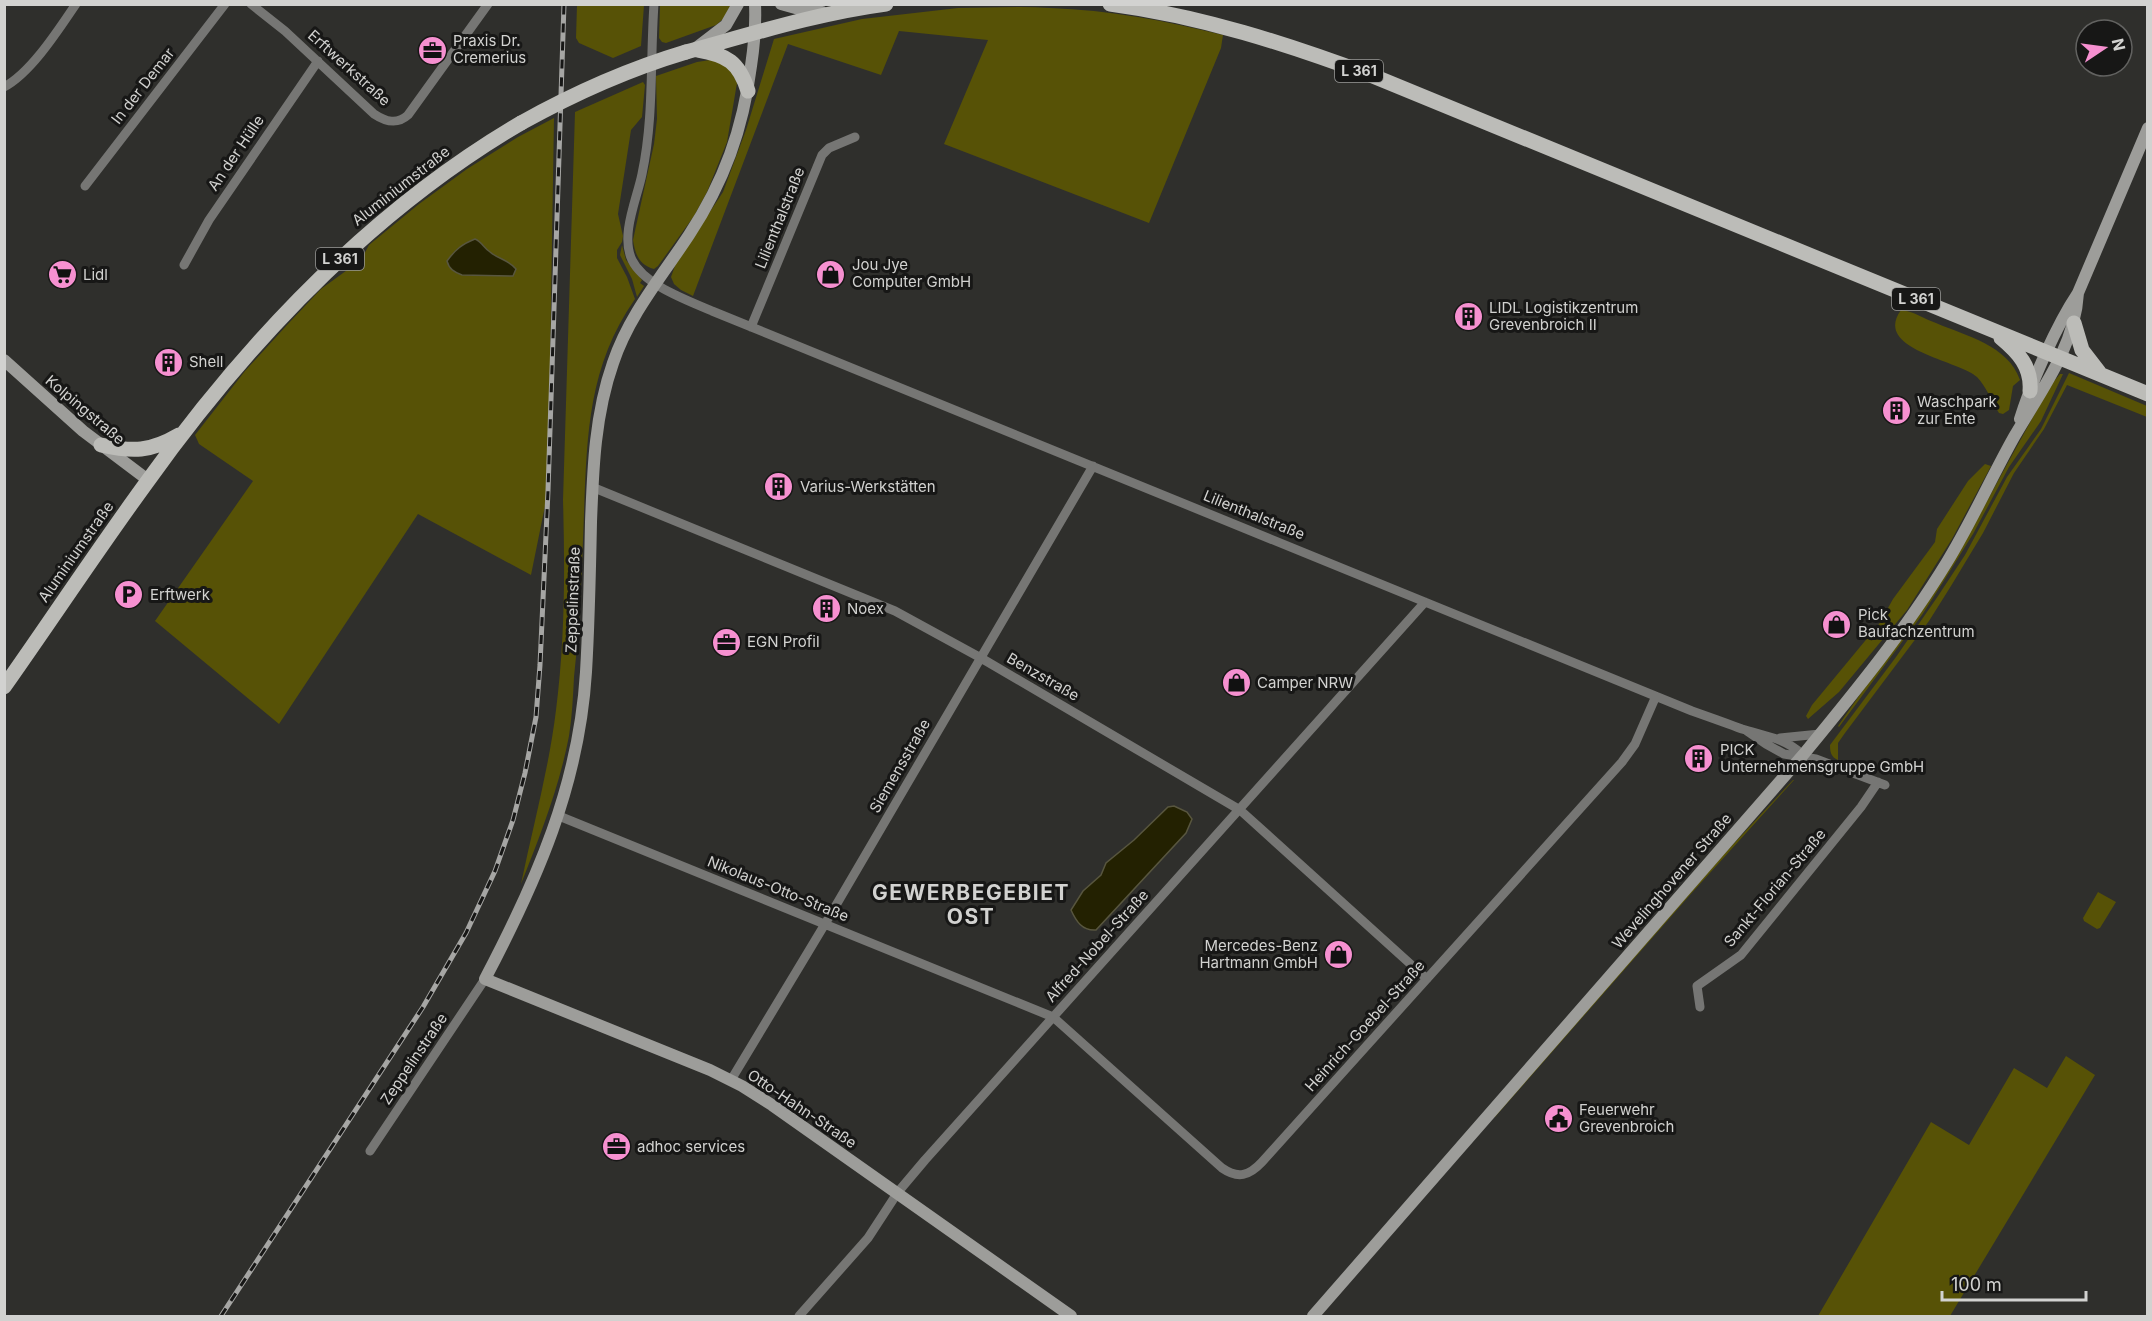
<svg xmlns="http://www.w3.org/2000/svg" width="2152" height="1321" viewBox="0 0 2152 1321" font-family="Inter,sans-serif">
<rect width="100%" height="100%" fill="#2f2f2c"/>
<path fill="#575206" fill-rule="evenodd" d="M 577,5 L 644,5 L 641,46 L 613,58 L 579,43 L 576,38 Z
M 660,5 L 731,5 L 723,19 L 716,25 L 666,43 L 662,42 L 659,38 Z
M 958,8 C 989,8 1020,6 1050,8 C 1109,10 1167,21 1223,35 L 1221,48 L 1149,223 L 944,144 L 988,40 L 899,31 L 881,75 L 788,44 L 693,296 L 681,290 L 674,284 L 671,277 L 676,263 L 723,192 L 746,130 L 774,39 L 862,19 Z
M 710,60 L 721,62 L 729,66 L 737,83 L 727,142 L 707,192 L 694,216 L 658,266 L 654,269 C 639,265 635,254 633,240 L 654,144 L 657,119 L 656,76 L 697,62 Z
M 643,82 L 645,85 L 642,117 L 631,130 L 618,214 L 623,236 L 622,242 L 617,250 L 617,258 L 627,277 L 635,299 C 588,366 587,436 584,513 C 582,568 580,623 574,677 C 573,697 572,717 569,736 C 559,788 540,836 521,884 C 533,826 549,768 556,710 C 565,640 565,570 563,500 L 575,112 Z
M 554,118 L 548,491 L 531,575 L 418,514 L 279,724 L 155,621 L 253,481 L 199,444 L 195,435 L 245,371 L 287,325 L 321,289 L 361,260 L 369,245 L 419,204 L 467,169 L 518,137 ZM 485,248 L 491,253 L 495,275 L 467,275 Z
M 622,245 L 626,260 L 642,280 L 640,283 L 644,286 L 637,297 L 632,279 L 620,255 Z
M 1901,310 C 1914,311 1924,319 1936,323 C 1966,336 2008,345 2020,380 L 2013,386 L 2009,410 L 2003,414 L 1999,413 C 1992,402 1986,386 1977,377 C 1959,360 1872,350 1901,310 Z
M 2069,373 L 2147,406 L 2147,417 L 2067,385 L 2044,429 L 2014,473 L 1983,533 L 1951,586 L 1929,621 L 1845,733 L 1838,743 L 1838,760 C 1831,757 1830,752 1830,745 L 1896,657 L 1938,596 L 1965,555 L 2007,477 L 2041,429 Z
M 2060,374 L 2063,374 L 2041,421 L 2009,467 L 1973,534 L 1945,579 L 1922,615 L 1839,727 L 1838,726 L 1959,552 L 2050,386 Z
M 1985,464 L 1991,466 L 1952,539 L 1907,610 L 1839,692 L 1808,719 L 1806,716 L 1812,705 L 1879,624 L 1893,599 L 1935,542 L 1937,529 L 1968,481 Z
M 1793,780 L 1794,780 L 1690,895 L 1495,1117 L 1494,1116 L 1725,853 Z
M 2098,892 L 2116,902 L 2100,928 L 2097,929 L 2084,921 L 2083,918 Z
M 2066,1056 L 2095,1075 L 1950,1316 L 1818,1316 L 1931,1122 L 1969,1145 L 2014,1068 L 2047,1088 Z"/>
<path fill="#232101" stroke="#58563f" stroke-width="1.5" d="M 475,239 C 482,242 484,248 490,252 C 498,259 509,260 516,269 L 513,276 L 462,275 C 454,272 449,269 447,261 C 455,250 462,244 475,239 Z
M 1174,806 L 1187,812 L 1192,819 L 1186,833 L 1096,930 C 1082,931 1076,921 1071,910 L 1083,891 L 1101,875 L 1106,863 L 1134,840 L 1168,807 Z"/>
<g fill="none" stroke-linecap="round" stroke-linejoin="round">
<path stroke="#767674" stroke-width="9" d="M 251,4 L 285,31 L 374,114 C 386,122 397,125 408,115 L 488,4
M 654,4 C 650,61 654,118 642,174 C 637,199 620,235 632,260 C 644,285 687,300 712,311 L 1692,711 C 1709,717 1726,723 1742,729 C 1765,736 1785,738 1803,755
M 4,87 C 31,73 59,29 76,4
M 85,186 L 225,4
M 184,265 L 209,220 L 318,61
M 751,327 L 822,155 L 829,148 L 855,137
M 592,487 L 895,611 L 981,658 L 1102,729 L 1240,810 L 1427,979
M 1747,731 L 1766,744 L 1784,754 L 1816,759 L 1885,785
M 1780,738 L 1820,734
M 559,816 L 1053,1017 L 1222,1168 C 1238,1179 1249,1176 1262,1162 L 1622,762 L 1635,744 L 1656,696
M 1700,1007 L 1697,986 L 1741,955 L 1861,807 L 1878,782
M 731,1080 L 825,924 L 1093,466
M 370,1151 L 485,979
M 799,1316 L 868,1238 L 898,1192 L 925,1160 L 1425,602"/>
<path stroke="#9d9d9a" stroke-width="12" d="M 755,4 C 756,25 754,46 751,66 C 743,129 724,182 689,235 C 662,276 629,315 613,363 C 595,414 593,468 591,522 C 590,572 589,622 586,672 C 579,785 537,880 485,979 L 710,1070 L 742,1086 L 772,1105 L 1071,1316
M 781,4 L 806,11 L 822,12
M 696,48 L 726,25 L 738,4
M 4,360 L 83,431 L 148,480
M 2020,419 C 2032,381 2056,326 2078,293 L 2148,128
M 1313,1316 L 1803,755 C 1854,693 1905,631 1947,562 C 1972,521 1991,478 2014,437 C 2040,392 2075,347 2078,293"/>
<path stroke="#bcbcb8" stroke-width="15" d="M 1110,4 C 1201,16 1287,44 1373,76 L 2148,394
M 698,50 C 727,55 739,62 748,91
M 686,52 C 752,34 818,13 886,4
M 2074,323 L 2082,350 L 2099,372
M 2001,338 C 2018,352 2032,367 2030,391
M 101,445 C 133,452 150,452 179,435
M 4,687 C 52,619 98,549 147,482 C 248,341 371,211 521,123"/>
<defs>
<path id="rail" d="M 221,1316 L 423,1007 L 466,933 L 495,871 L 513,820 L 525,773 L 536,717 L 540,665 L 548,491 L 564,4"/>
</defs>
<use href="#rail" stroke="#a6a6a4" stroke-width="5"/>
<use href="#rail" stroke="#171716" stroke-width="3" stroke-dasharray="9" stroke-linecap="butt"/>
<path stroke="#bcbcb8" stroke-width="15" d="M 521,123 C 573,94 629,69 686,52"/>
</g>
<defs>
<symbol id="office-disc" viewBox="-11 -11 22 22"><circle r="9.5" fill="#f690d0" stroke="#171716"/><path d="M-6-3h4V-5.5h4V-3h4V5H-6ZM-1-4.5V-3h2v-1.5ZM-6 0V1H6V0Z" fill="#111"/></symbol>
<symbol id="shop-disc" viewBox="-11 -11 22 22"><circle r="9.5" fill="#f690d0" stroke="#171716"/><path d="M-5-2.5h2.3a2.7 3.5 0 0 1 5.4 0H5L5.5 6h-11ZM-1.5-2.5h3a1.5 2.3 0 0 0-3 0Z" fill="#111"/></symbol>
<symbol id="supermarket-disc" viewBox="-11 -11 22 22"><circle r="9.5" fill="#f690d0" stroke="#171716"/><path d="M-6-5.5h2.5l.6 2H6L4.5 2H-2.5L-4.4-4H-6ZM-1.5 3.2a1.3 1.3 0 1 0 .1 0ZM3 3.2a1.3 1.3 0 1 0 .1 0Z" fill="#111"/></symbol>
<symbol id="building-disc" viewBox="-11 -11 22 22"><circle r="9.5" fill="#f690d0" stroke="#171716"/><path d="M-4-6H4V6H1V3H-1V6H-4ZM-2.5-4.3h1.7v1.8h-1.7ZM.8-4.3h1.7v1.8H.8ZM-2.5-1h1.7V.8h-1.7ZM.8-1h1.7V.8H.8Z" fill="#111"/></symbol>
<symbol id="parking-disc" viewBox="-11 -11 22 22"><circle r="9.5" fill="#f690d0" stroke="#171716"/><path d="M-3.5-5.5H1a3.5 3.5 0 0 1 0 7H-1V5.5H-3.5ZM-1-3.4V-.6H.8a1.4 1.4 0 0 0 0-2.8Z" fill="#111"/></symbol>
<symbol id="civic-disc" viewBox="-11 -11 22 22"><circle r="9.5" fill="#f690d0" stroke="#171716"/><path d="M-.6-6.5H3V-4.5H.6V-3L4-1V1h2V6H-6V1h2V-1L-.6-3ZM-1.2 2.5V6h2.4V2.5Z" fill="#111"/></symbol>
</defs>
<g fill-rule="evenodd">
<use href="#office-disc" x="416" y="34" width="33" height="33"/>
<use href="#shop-disc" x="814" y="258" width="33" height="33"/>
<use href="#supermarket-disc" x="46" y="258" width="33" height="33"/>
<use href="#building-disc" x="1452" y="300" width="33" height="33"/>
<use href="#building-disc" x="152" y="346" width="33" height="33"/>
<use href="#building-disc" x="1880" y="394" width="33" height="33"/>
<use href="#building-disc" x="762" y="470" width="33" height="33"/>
<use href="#parking-disc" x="112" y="578" width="33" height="33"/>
<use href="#building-disc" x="810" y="592" width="33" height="33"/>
<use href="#shop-disc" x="1820" y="608" width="33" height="33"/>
<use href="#office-disc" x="710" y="626" width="33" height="33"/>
<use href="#shop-disc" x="1220" y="666" width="33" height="33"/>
<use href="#building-disc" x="1682" y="742" width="33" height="33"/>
<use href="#shop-disc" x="1322" y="938" width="33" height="33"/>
<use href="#civic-disc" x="1542" y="1102" width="33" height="33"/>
<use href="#office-disc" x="600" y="1130" width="33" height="33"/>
</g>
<g text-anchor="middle" stroke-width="6" stroke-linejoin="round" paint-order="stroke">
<g fill="#171716" stroke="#9a9a98" stroke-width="1.5">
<rect x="1335" y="60" width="48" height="22" rx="4.5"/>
<rect x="316" y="248" width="48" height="22" rx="4.5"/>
<rect x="1892" y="288" width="48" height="22" rx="4.5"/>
</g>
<g font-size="14" font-weight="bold" fill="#d2d2d0">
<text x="1359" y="76">L 361</text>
<text x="340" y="264">L 361</text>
<text x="1916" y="304">L 361</text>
</g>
<g font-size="15" fill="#d2d2d0" stroke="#171716" text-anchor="start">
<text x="453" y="46">Praxis Dr.<tspan x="453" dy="17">Cremerius</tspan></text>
<text x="852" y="270">Jou Jye<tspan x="852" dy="17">Computer GmbH</tspan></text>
<text x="83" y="280">Lidl</text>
<text x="1489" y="313">LIDL Logistikzentrum<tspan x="1489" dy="17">Grevenbroich II</tspan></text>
<text x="189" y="367">Shell</text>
<text x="1917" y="407">Waschpark<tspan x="1917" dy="17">zur Ente</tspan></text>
<text x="800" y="492">Varius-Werkstätten</text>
<text x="150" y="600">Erftwerk</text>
<text x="847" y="614">Noex</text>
<text x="1858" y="620">Pick<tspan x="1858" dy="17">Baufachzentrum</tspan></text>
<text x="747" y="647">EGN Profil</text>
<text x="1257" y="688">Camper NRW</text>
<text x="1720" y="755">PICK<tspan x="1720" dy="17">Unternehmensgruppe GmbH</tspan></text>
<text x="1318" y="951" text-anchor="end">Mercedes-Benz<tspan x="1318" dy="17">Hartmann GmbH</tspan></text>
<text x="1579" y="1115">Feuerwehr<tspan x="1579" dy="17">Grevenbroich</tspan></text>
<text x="637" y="1152">adhoc services</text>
</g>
<g font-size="15" fill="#d2d2d0" stroke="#171716">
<text transform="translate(349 68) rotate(42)" y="5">Erftwerkstraße</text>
<text transform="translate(143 86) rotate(-52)" y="5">In der Demar</text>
<text transform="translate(236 153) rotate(-56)" y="5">An der Hülle</text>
<text transform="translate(401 186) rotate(-38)" y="5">Aluminiumstraße</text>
<text transform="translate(780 218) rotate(-68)" y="5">Lilienthalstraße</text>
<text transform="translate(85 410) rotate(40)" y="5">Kolpingstraße</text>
<text transform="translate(1254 515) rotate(22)" y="5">Lilienthalstraße</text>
<text transform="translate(76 552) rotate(-55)" y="5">Aluminiumstraße</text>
<text transform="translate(573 600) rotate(-88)" y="5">Zeppelinstraße</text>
<text transform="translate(1043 677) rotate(30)" y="5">Benzstraße</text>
<text transform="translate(900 766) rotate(-60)" y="5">Siemensstraße</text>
<text transform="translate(1672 881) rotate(-49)" y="5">Wevelinghovener Straße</text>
<text transform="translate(1775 888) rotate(-50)" y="5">Sankt-Florian-Straße</text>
<text transform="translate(778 889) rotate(22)" y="5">Nikolaus-Otto-Straße</text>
<text transform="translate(1097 946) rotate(-48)" y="5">Alfred-Nobel-Straße</text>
<text transform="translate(1365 1026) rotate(-48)" y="5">Heinrich-Goebel-Straße</text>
<text transform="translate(414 1059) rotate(-56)" y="5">Zeppelinstraße</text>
<text transform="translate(802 1109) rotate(34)" y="5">Otto-Hahn-Straße</text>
</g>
<g font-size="21" font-weight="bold" letter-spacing="1.5" fill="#d2d2d0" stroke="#171716">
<text x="971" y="900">GEWERBEGEBIET<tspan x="971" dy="24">OST</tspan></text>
</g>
</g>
<rect width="2152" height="1321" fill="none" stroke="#d2d2d0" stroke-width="12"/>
<g transform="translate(2104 48) rotate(77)"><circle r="28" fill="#171716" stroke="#626260" stroke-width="1.5"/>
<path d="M0-4.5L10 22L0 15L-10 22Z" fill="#f690d0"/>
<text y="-9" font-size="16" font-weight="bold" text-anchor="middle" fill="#d2d2d0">N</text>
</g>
<path d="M1942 1291v9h144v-9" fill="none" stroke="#d2d2d0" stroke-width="3"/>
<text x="1951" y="1291" font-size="18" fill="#d2d2d0" stroke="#171716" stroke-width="4.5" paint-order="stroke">100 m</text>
</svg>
